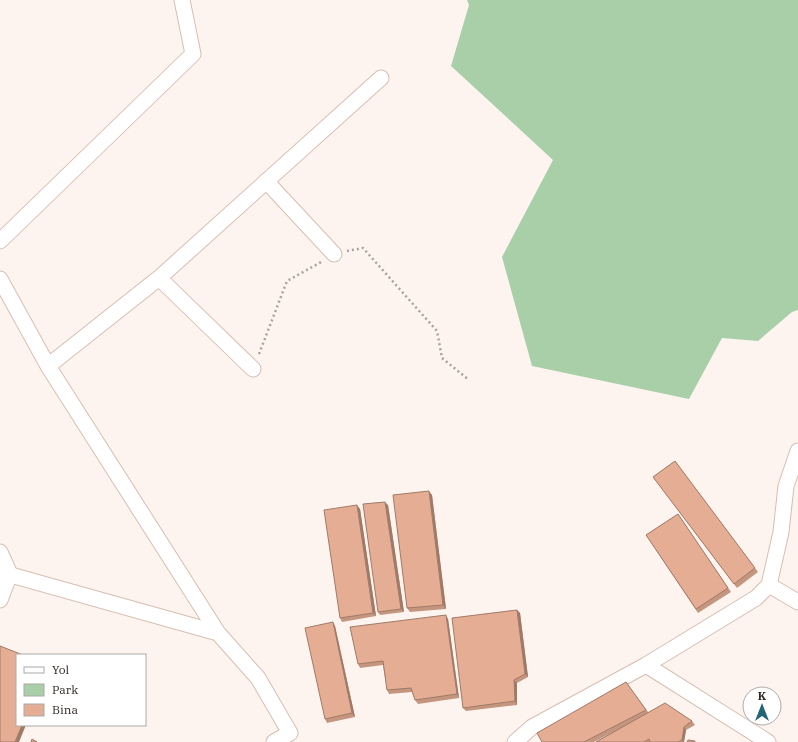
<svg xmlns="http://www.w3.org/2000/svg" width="798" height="742" viewBox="0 0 798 742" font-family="'IBM Plex Serif',serif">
<rect width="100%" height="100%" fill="#fef4ef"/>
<path fill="#a9cfa9" d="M 467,0 L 798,0 L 798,310 L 792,312 L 758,341 L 722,338 L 689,399 L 532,366 L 502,257 L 553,160 L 451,66 L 469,5 Z"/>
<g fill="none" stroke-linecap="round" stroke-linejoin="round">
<defs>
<path id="minor" d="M 266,181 L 334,254
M 0,241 L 193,54 L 182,0
M 159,278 L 253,369
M 0,279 L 48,366 L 218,633 L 258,678 L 290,733 L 274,742
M 48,366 L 159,278 L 381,78
M 0,552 L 10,574 L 0,600
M 0,572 L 218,633
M 769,585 L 798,602
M 646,665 L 768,742
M 515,742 L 532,727 L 646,665 L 756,598 L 769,585 L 781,532 L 786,486 L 798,451"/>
</defs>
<use href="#minor" stroke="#d6beb3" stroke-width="17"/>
<path stroke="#aba19c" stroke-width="2.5" stroke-dasharray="2 3" stroke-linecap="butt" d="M 347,251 L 363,248 L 437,331 L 442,358 L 469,380
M 259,354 L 287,281 L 323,261"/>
<use href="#minor" stroke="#fff" stroke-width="15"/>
</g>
<path fill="#c5967f" d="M 675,461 L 758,572 L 737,588 L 653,477 Z
M 432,495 L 446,609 L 410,612 L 407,608 Z
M 388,505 L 404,612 L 380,615 L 378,612 Z
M 360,509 L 376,616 L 342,622 L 340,618 Z
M 678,514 L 731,592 L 698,613 L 646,535 Z
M 517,610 L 520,613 L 528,677 L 517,683 L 517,705 L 466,711 L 463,708 Z
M 448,619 L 459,698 L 418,704 L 415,700 L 412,692 L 389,694 L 387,690 L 383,665 L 360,668 L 358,664 Z
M 335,626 L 355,717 L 327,723 L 325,719 Z
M 626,682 L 648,712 L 692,721 L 695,725 L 686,730 L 684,742 L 596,742 L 613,732 L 594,742 L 542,742 Z"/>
<path fill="#a07a68" d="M 429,491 L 432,495 L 446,609 L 443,605 Z
M 385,502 L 388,505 L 404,612 L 401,609 Z
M 357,505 L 360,509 L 376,616 L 373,613 Z
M 517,610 L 520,613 L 528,677 L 525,674 Z
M 446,615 L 448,619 L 459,698 L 457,694 Z
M 333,622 L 335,626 L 355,717 L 352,713 Z
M 514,680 L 517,683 L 517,705 L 515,701 Z
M 22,725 L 26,725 L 19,742 L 15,742 Z
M 684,727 L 686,730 L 684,742 L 683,742 L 682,740 Z"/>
<path fill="#e5ae94" stroke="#a07a68" d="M 675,461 L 755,568 L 734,584 L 653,477 Z
M 429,491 L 443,605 L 407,608 L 393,495 Z
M 385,502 L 401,609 L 378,612 L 363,504 Z
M 357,505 L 373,613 L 340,618 L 324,510 Z
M 678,514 L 728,588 L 696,609 L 646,535 Z
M 517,610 L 525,674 L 514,680 L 515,701 L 463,708 L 452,618 Z
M 446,615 L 457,694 L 415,700 L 411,688 L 387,690 L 383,661 L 358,664 L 350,627 Z
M 333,622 L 352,713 L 325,719 L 305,628 Z
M 0,646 L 23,655 L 17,655 L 17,725 L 22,725 L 15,742 L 0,742 Z
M 626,682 L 646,710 L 584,742 L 542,742 L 537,733 Z
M 665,703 L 692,721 L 684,727 L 682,740 L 678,742 L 650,742 L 649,739 L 644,742 L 596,742 Z
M 32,739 L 37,742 L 31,742 Z
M 688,740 L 695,741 L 695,742 L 687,742 Z"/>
<rect x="16" y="654" width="130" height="72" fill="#ffffff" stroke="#aca9a7"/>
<rect x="24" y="667" width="20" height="6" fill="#ffffff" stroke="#aca9a7"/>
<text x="52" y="674" font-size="12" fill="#302722">Yol</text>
<rect x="24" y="684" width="20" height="12" fill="#a9cfa9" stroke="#aca9a7"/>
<text x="52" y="694" font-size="12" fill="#302722">Park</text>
<rect x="24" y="704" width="20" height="12" fill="#e5ae94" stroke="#aca9a7"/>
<text x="52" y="714" font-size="12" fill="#302722">Bina</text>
<g transform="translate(762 706)"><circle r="19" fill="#ffffff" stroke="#aca9a7"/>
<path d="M0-3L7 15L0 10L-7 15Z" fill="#226577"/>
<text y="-6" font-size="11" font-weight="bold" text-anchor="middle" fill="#302722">K</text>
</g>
</svg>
